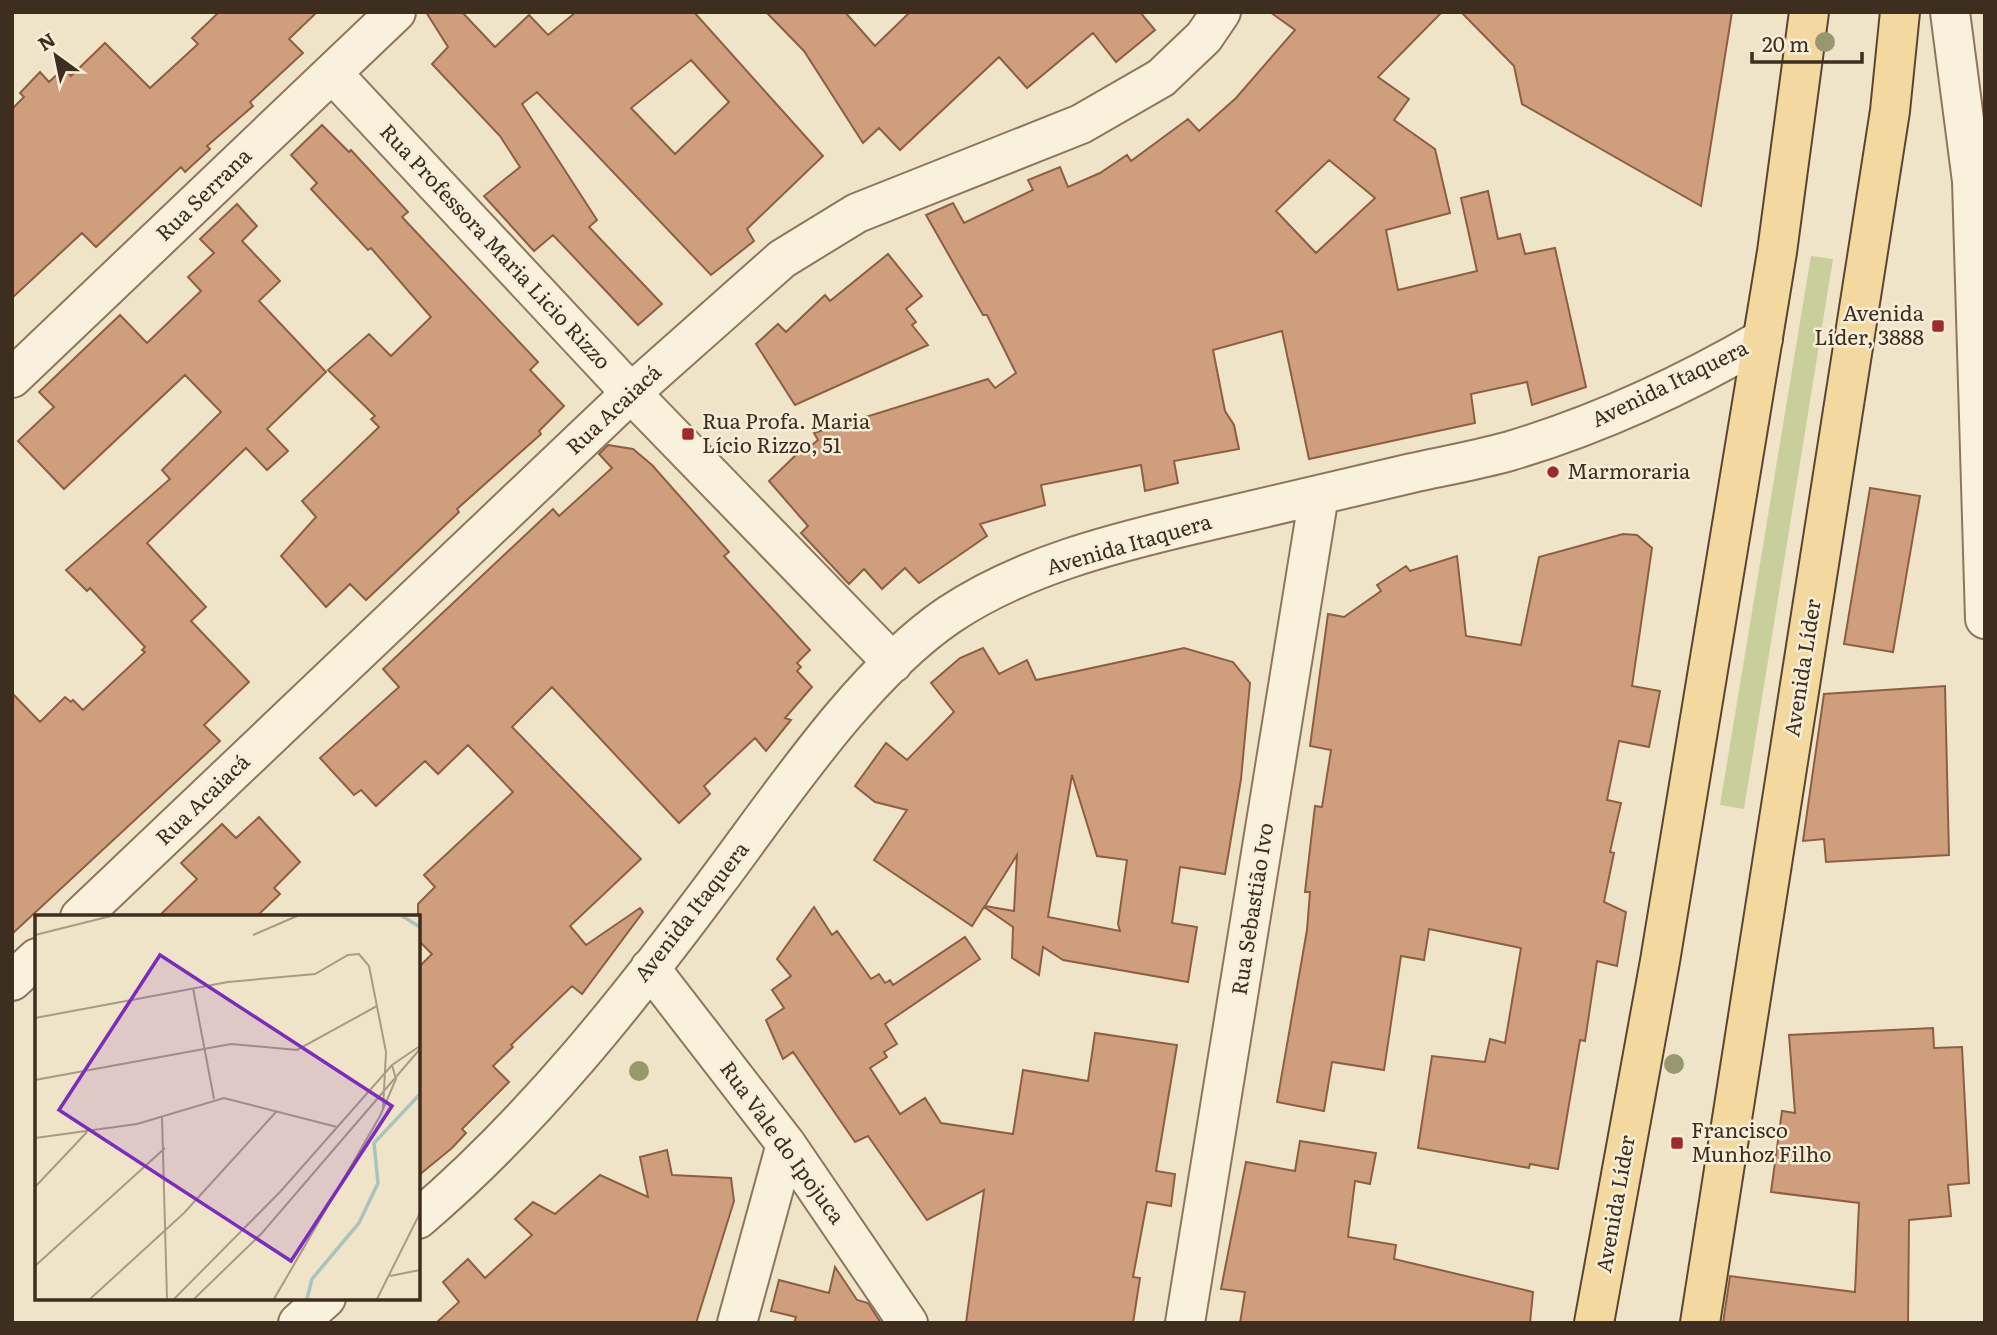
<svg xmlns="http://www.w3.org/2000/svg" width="1997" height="1335" viewBox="0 0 1997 1335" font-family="Literata,serif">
<rect width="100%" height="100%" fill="#f0e4c8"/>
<path fill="#c9cf9b" d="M 1811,256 L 1833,259 L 1744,809 L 1720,805 Z"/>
<path fill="#cf9f7d" stroke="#8d5f41" stroke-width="2" fill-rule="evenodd" d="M 219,12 L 317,12 L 289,39 L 303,53 L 250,102 L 253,106 L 207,146 L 210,149 L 185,172 L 181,167 L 96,247 L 82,233 L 12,298 L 12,109 L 24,97 L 20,93 L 40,72 L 49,82 L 64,68 L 71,76 L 105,43 L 150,88 L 198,44 L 192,38 Z
M 426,12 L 462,12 L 495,47 L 529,15 L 548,35 L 576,12 L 694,12 L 823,156 L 747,229 L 754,241 L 711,275 L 537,92 L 522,104 L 597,220 L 589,227 L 662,304 L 638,325 L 553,235 L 534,251 L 484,196 L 520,167 L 500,136 L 432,64 L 448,47 ZM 691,60 L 729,102 L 675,154 L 631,108 Z
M 766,12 L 845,12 L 875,46 L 910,12 L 1140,12 L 1155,30 L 1116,62 L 1093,33 L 1027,88 L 999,57 L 900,150 L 879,128 L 863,143 L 804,51 Z
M 1270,12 L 1442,12 L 1378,77 L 1409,99 L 1394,120 L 1435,149 L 1450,213 L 1386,230 L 1398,290 L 1477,271 L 1461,198 L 1488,191 L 1498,239 L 1520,234 L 1525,254 L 1555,248 L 1586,387 L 1532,405 L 1527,382 L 1471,394 L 1475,423 L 1309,459 L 1282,331 L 1213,350 L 1225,411 L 1234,425 L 1239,449 L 1174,461 L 1178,483 L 1145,491 L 1141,465 L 1041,485 L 1045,505 L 980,524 L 987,536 L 919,583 L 905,568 L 882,589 L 864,569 L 849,584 L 801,533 L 808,526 L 769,481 L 800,451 L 802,453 L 818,440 L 814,433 L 988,379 L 995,388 L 1016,373 L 987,315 L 983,315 L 926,215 L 953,203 L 964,223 L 1033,190 L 1028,180 L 1060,167 L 1068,187 L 1100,173 L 1127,155 L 1131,161 L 1188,119 L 1199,131 L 1236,98 L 1295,30 ZM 1329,160 L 1375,198 L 1316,253 L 1276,211 Z
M 1461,12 L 1732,12 L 1701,206 L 1522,104 L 1514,66 Z
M 322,125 L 349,152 L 351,150 L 408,212 L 402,217 L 538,362 L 530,370 L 564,406 L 539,431 L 541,434 L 457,509 L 459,512 L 366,600 L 350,584 L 326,607 L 281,556 L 316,517 L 302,501 L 379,427 L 371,419 L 375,416 L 328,370 L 369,334 L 391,356 L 431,317 L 371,248 L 368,250 L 311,189 L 317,183 L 291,155 Z
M 237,204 L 257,226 L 242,241 L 280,281 L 259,301 L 326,372 L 267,429 L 288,451 L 267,470 L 246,448 L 147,543 L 206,607 L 191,621 L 249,682 L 204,725 L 220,741 L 12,934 L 12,693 L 40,722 L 65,697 L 71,702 L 73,700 L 83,710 L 145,652 L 142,650 L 145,647 L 90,588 L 87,591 L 66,570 L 170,479 L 162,470 L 221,412 L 185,375 L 64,489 L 18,441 L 54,407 L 39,392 L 120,315 L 147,343 L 201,291 L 188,277 L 214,253 L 200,239 Z
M 888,254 L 922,296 L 906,309 L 916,322 L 912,325 L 928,345 L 795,405 L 756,344 L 778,324 L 786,332 L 825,295 L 830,301 Z
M 608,445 L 633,449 L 652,465 L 729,552 L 724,556 L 810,650 L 797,663 L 801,667 L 797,671 L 812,687 L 785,718 L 791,720 L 766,751 L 755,738 L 704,786 L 710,794 L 679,823 L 552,687 L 512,727 L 641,859 L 570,926 L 586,945 L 640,908 L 643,912 L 582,994 L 572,986 L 511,1045 L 513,1047 L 493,1066 L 509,1082 L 462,1129 L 466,1133 L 452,1148 L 418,1176 L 418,968 L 432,954 L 418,940 L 418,904 L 435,887 L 424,875 L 513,792 L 468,745 L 438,774 L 425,761 L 376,806 L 361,790 L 354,795 L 320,758 L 399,687 L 383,669 L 553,509 L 559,516 L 612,468 L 599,454 Z
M 1870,488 L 1920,496 L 1893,652 L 1844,644 Z
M 1623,534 L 1637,535 L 1652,548 L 1632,686 L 1660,691 L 1649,747 L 1619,741 L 1607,800 L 1621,803 L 1610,852 L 1614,853 L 1604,902 L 1626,912 L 1617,966 L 1597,961 L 1585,1041 L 1580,1040 L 1558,1169 L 1530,1164 L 1529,1168 L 1418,1148 L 1432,1056 L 1485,1062 L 1490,1039 L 1505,1043 L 1521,948 L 1429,929 L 1424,960 L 1401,956 L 1384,1070 L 1332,1062 L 1324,1111 L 1277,1102 L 1307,930 L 1310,892 L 1305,892 L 1315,806 L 1322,807 L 1331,750 L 1310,746 L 1328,614 L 1344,617 L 1381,591 L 1377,585 L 1406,566 L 1410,571 L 1457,556 L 1466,636 L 1521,645 L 1539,557 Z
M 983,648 L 999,674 L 1027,660 L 1036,680 L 1184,648 L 1233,662 L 1250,683 L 1241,779 L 1225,874 L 1180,867 L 1172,923 L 1197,927 L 1188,982 L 1063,960 L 1043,947 L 1039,975 L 1012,958 L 1013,927 L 984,907 L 972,926 L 874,860 L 907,810 L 875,802 L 855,786 L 886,743 L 907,760 L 954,712 L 931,683 L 960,658 ZM 1072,775 L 1097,856 L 1127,860 L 1118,924 L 1120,931 L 1048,917 ZM 1017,855 L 1014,911 L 985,906 Z
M 1945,686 L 1949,855 L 1826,862 L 1824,839 L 1803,841 L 1824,694 Z
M 259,817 L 300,862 L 274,888 L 280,894 L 256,917 L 158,917 L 197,879 L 181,863 L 222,824 L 236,838 Z
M 814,907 L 832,935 L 837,931 L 871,979 L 879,974 L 885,983 L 890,980 L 893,985 L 965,937 L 980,959 L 885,1024 L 897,1044 L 884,1052 L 887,1057 L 870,1068 L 900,1114 L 925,1098 L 941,1123 L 1013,1134 L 1023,1070 L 1088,1081 L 1095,1033 L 1177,1045 L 1156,1171 L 1175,1174 L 1171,1206 L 1147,1202 L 1133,1277 L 1140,1278 L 1133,1323 L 966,1323 L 984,1190 L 927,1220 L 868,1136 L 855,1142 L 793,1052 L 783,1059 L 766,1020 L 784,1008 L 772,990 L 791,976 L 777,959 Z
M 1933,1028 L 1934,1048 L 1962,1047 L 1969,1183 L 1948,1185 L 1951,1216 L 1909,1220 L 1908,1323 L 1723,1323 L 1730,1276 L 1855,1292 L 1859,1203 L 1771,1192 L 1782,1111 L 1795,1113 L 1789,1035 Z
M 1300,1141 L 1376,1153 L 1370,1184 L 1355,1181 L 1348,1237 L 1396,1245 L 1394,1259 L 1533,1292 L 1530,1323 L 1240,1323 L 1245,1292 L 1221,1289 L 1246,1162 L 1295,1171 Z
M 667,1150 L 672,1175 L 731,1178 L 734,1201 L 696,1323 L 436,1323 L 459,1302 L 443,1282 L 468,1259 L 485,1278 L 532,1235 L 515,1219 L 533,1202 L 555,1214 L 600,1175 L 648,1197 L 640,1157 Z
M 835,1267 L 857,1300 L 868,1303 L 881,1323 L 794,1323 L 796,1317 L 771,1311 L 779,1280 L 829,1293 Z"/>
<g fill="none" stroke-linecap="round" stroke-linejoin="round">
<defs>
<path id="minor" d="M 1950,12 L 1972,181 L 1985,619
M 332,73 L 631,393 L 893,663
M 12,378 L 396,12
M 80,917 L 631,393 L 782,259 L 857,213 L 1081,124 L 1161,78 L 1204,37 L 1221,12
M 650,968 L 786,1144 L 908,1323
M 12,981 L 37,958
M 418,1219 C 533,1121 628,1001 718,880 C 781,796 862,674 949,615 C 1022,566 1114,543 1199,523 C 1270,507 1341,490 1412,473 C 1444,466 1478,460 1510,451 C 1597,425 1684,385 1763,339
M 298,1323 L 326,1298
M 737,1323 L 786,1144
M 1185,1323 L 1319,495"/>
<path id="major" d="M 1594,1323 L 1660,961 L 1777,252 L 1809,12
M 1700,1323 L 1890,111 L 1900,12"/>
</defs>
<use href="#minor" stroke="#8d765c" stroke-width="42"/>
<use href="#major" stroke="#5b4430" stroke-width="42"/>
<use href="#minor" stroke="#faf1dc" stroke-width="38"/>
<use href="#major" stroke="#f3d9a0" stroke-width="38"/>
</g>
<g fill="#96986f">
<circle cx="1825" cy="42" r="10"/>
<circle cx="1674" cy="1064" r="10"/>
<circle cx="639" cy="1071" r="10"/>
</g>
<g fill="#9e2a2b" stroke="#f7eed8" stroke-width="2.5">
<rect x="1931" y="319" width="14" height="14" rx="3.5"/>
<rect x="681" y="427" width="14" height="14" rx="3.5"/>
<circle cx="1553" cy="472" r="7"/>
<rect x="1670" y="1136" width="14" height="14" rx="3.5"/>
</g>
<g text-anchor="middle" stroke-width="5" stroke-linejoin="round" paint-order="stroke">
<g font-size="21" fill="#3d2e20" stroke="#f7eed8">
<text transform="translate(204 195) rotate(-44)" y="7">Rua Serrana</text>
<text transform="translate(495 247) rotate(47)" y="7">Rua Professora Maria Licio Rizzo</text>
<text transform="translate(1670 384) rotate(-26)" y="7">Avenida Itaquera</text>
<text transform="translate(614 410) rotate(-43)" y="7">Rua Acaiacá</text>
<text transform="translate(1129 545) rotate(-16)" y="7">Avenida Itaquera</text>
<text transform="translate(1803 668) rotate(-81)" y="7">Avenida Líder</text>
<text transform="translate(203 800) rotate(-44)" y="7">Rua Acaiacá</text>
<text transform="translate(1253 909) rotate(-81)" y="7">Rua Sebastião Ivo</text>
<text transform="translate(692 912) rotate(-52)" y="7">Avenida Itaquera</text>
<text transform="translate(782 1143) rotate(54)" y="7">Rua Vale do Ipojuca</text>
<text transform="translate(1616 1204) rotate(-80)" y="7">Avenida Líder</text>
</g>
<g font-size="21" fill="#3d2e20" stroke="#f7eed8" text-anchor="start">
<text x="1924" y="321" text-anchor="end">Avenida<tspan x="1924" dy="24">Líder, 3888</tspan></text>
<text x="702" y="429">Rua Profa. Maria<tspan x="702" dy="24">Lício Rizzo, 51</tspan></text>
<text x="1567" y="479">Marmoraria</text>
<text x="1691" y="1138">Francisco<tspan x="1691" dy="24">Munhoz Filho</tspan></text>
</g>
</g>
<g transform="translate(35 915)">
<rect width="385" height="385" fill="#f0e4c8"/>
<path fill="none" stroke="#a9c4bc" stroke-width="3.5" d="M 367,1 L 385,12M 272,384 L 277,364 L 324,308 L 343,268 L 339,228 L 385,179"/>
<path fill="none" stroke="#a89b85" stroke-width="2" d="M 0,20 L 76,1M 218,20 L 262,1M 158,73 L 179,184M 0,103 L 193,67 L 280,59 L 313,40 L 324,39 L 334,51 L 351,137 L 348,194M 0,165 L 196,129 L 262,135 L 342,91M 127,202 L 132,384M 0,223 L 102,209 L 189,183 L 302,212M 0,272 L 52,217M 0,351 L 130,233M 355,361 L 385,355M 55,384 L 149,298 L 241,197M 139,384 L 245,277 L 357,150 L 385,131M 159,384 L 227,318 L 385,134M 239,384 L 345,201 L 361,164 L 357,150M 342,384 L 385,298"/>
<path fill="#7b2cbf" fill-opacity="0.15" stroke="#7b2cbf" stroke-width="3.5" d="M 125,40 L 357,191 L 256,346 L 24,195 Z"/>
<rect width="385" height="385" fill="none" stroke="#3d2e20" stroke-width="3.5"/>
</g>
<rect width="1997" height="1335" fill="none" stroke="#3d2e20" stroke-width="28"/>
<g transform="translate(56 56) rotate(327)" stroke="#f7eed8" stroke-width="5" paint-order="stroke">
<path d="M0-5L12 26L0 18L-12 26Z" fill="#3d2e20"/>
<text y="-10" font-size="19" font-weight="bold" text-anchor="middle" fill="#3d2e20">N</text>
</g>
<path d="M1752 52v10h110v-10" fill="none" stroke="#3d2e20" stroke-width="3.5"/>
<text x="1762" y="52" font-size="21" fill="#3d2e20" stroke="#f7eed8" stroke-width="5" paint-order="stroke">20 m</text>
</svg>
